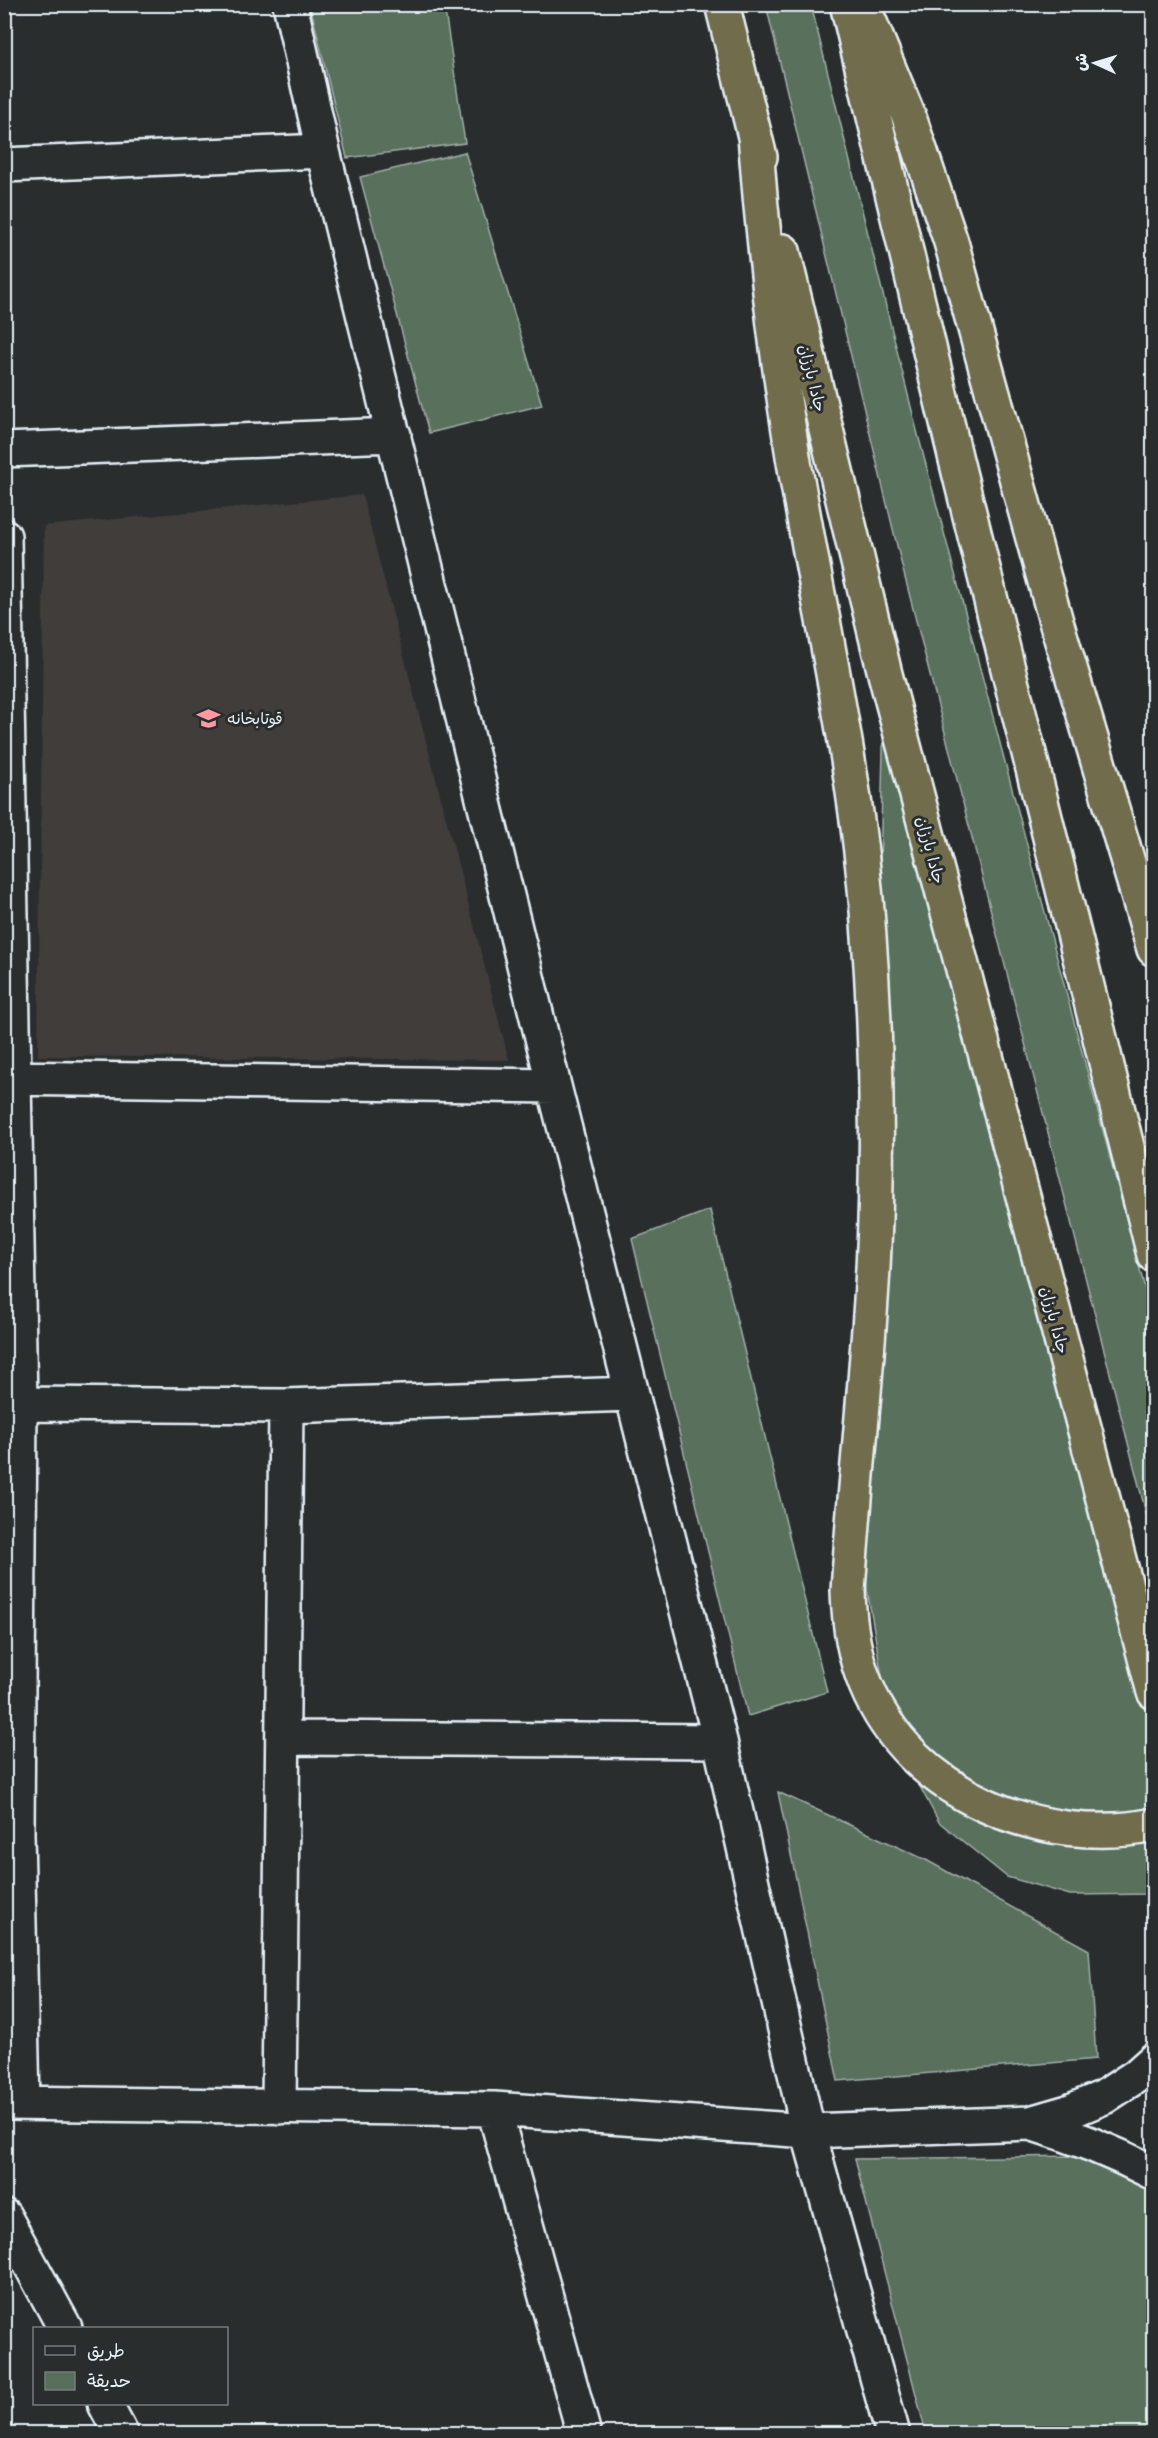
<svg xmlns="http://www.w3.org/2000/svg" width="1158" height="2438" viewBox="0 0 1158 2438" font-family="'Architects Daughter','Playpen Sans Arabic',sans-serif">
<rect width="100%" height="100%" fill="#2a2d2e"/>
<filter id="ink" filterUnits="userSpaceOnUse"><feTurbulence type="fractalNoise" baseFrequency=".0167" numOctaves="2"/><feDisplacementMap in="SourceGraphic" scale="12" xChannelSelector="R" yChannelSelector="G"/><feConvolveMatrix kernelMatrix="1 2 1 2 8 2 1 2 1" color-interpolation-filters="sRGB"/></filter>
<g filter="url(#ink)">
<path fill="#3f3d3a" d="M 362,495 L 509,1060 L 38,1056 L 44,526 Z"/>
<path fill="#586f5b" stroke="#a0b0aa" stroke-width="1.5" d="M 310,5 L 444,5 L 465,143 L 347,158 Z
M 766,5 L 811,5 L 917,431 L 1153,1319 L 1153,1540 L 901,562 Z
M 465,152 L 542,405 L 429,433 L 360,177 Z
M 885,674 L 1153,1692 L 1153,1894 L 1070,1895 L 1007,1877 L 939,1822 L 892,1735 L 862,1560 Z
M 710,1210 L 827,1692 L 748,1716 L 632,1239 Z
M 778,1792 L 926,1860 L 1089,1950 L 1096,2059 L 838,2081 Z
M 1153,2155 L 1153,2433 L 926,2433 L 855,2159 Z"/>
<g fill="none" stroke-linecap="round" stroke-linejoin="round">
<defs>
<path id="minor" d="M 290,4 L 323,151 L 554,1086 L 720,1741 L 808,2131 L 893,2434
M 4,165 L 323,151
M 4,450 L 394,435
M 4,536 L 20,1404 L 17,1833 L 23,2103
M 4,1078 L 554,1086
M 20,1404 L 286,1406 L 632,1394
M 283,1738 L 720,1741
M 4,2103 L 494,2109 L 808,2131 L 1030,2123 L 1068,2112 L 1104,2097 L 1136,2076 L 1154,2060
M 279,2107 L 286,1406
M 494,2109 L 584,2434
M 1030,2123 C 1074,2136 1113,2152 1154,2173
M 4,2216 L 65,2328
M 105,2404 L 121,2434"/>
<path id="highway" d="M 722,4 L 760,157
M 847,4 L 956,460 L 1154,1255
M 864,8 L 909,117 L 951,242 L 1055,618 L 1154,949
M 755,136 C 763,241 775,346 792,450 C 818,608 856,763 868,923 C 877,1037 879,1153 873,1268 C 867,1376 855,1484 848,1591 C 849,1624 853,1654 866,1685 C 911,1795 1042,1848 1154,1825
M 783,251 L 885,674 L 1154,1692"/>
</defs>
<use href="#minor" stroke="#e8f1f8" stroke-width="38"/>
<use href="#highway" stroke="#e8f1f8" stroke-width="38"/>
<use href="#minor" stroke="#2a2d2e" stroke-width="33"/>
<use href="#highway" stroke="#716c4b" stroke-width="33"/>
</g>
</g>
<defs>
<symbol id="school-bare" viewBox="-9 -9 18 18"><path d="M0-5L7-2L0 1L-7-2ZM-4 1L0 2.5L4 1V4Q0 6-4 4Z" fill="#ff9aa2" stroke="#2a2d2e" stroke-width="2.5" paint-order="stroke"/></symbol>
</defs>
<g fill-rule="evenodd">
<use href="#school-bare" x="192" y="702" width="33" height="33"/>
</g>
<g text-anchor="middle" stroke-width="6" stroke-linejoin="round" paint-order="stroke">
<g font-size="16" fill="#e8f1f8" stroke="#2a2d2e">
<text transform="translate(813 378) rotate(76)" y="6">جادا بارزان</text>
<text transform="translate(931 850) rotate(75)" y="6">جادا بارزان</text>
<text transform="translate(1055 1320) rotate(75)" y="6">جادا بارزان</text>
</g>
<g font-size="16" fill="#e8f1f8" stroke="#2a2d2e" text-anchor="start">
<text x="227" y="724">قوتابخانه</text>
</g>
</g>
<rect width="1158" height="2438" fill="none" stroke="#2a2d2e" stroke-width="24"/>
<rect x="12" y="12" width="1134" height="2414" fill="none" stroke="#e8f1f8" stroke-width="2" filter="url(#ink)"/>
<rect x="33" y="2327" width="195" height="78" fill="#2a2d2e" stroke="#767b7f" stroke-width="1.5"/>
<rect x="45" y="2346" width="30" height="9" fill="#2a2d2e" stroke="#767b7f" stroke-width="1.5"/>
<text x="87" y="2357" font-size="18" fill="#e8f1f8">طريق</text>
<rect x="45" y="2372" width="30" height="18" fill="#586f5b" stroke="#767b7f" stroke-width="1.5"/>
<text x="87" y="2387" font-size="18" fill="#e8f1f8">حديقة</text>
<g transform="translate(1095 63) rotate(274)" stroke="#2a2d2e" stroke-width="4.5" paint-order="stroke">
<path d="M0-4.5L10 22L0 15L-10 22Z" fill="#e8f1f8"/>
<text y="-9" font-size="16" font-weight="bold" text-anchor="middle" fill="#e8f1f8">ش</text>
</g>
</svg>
